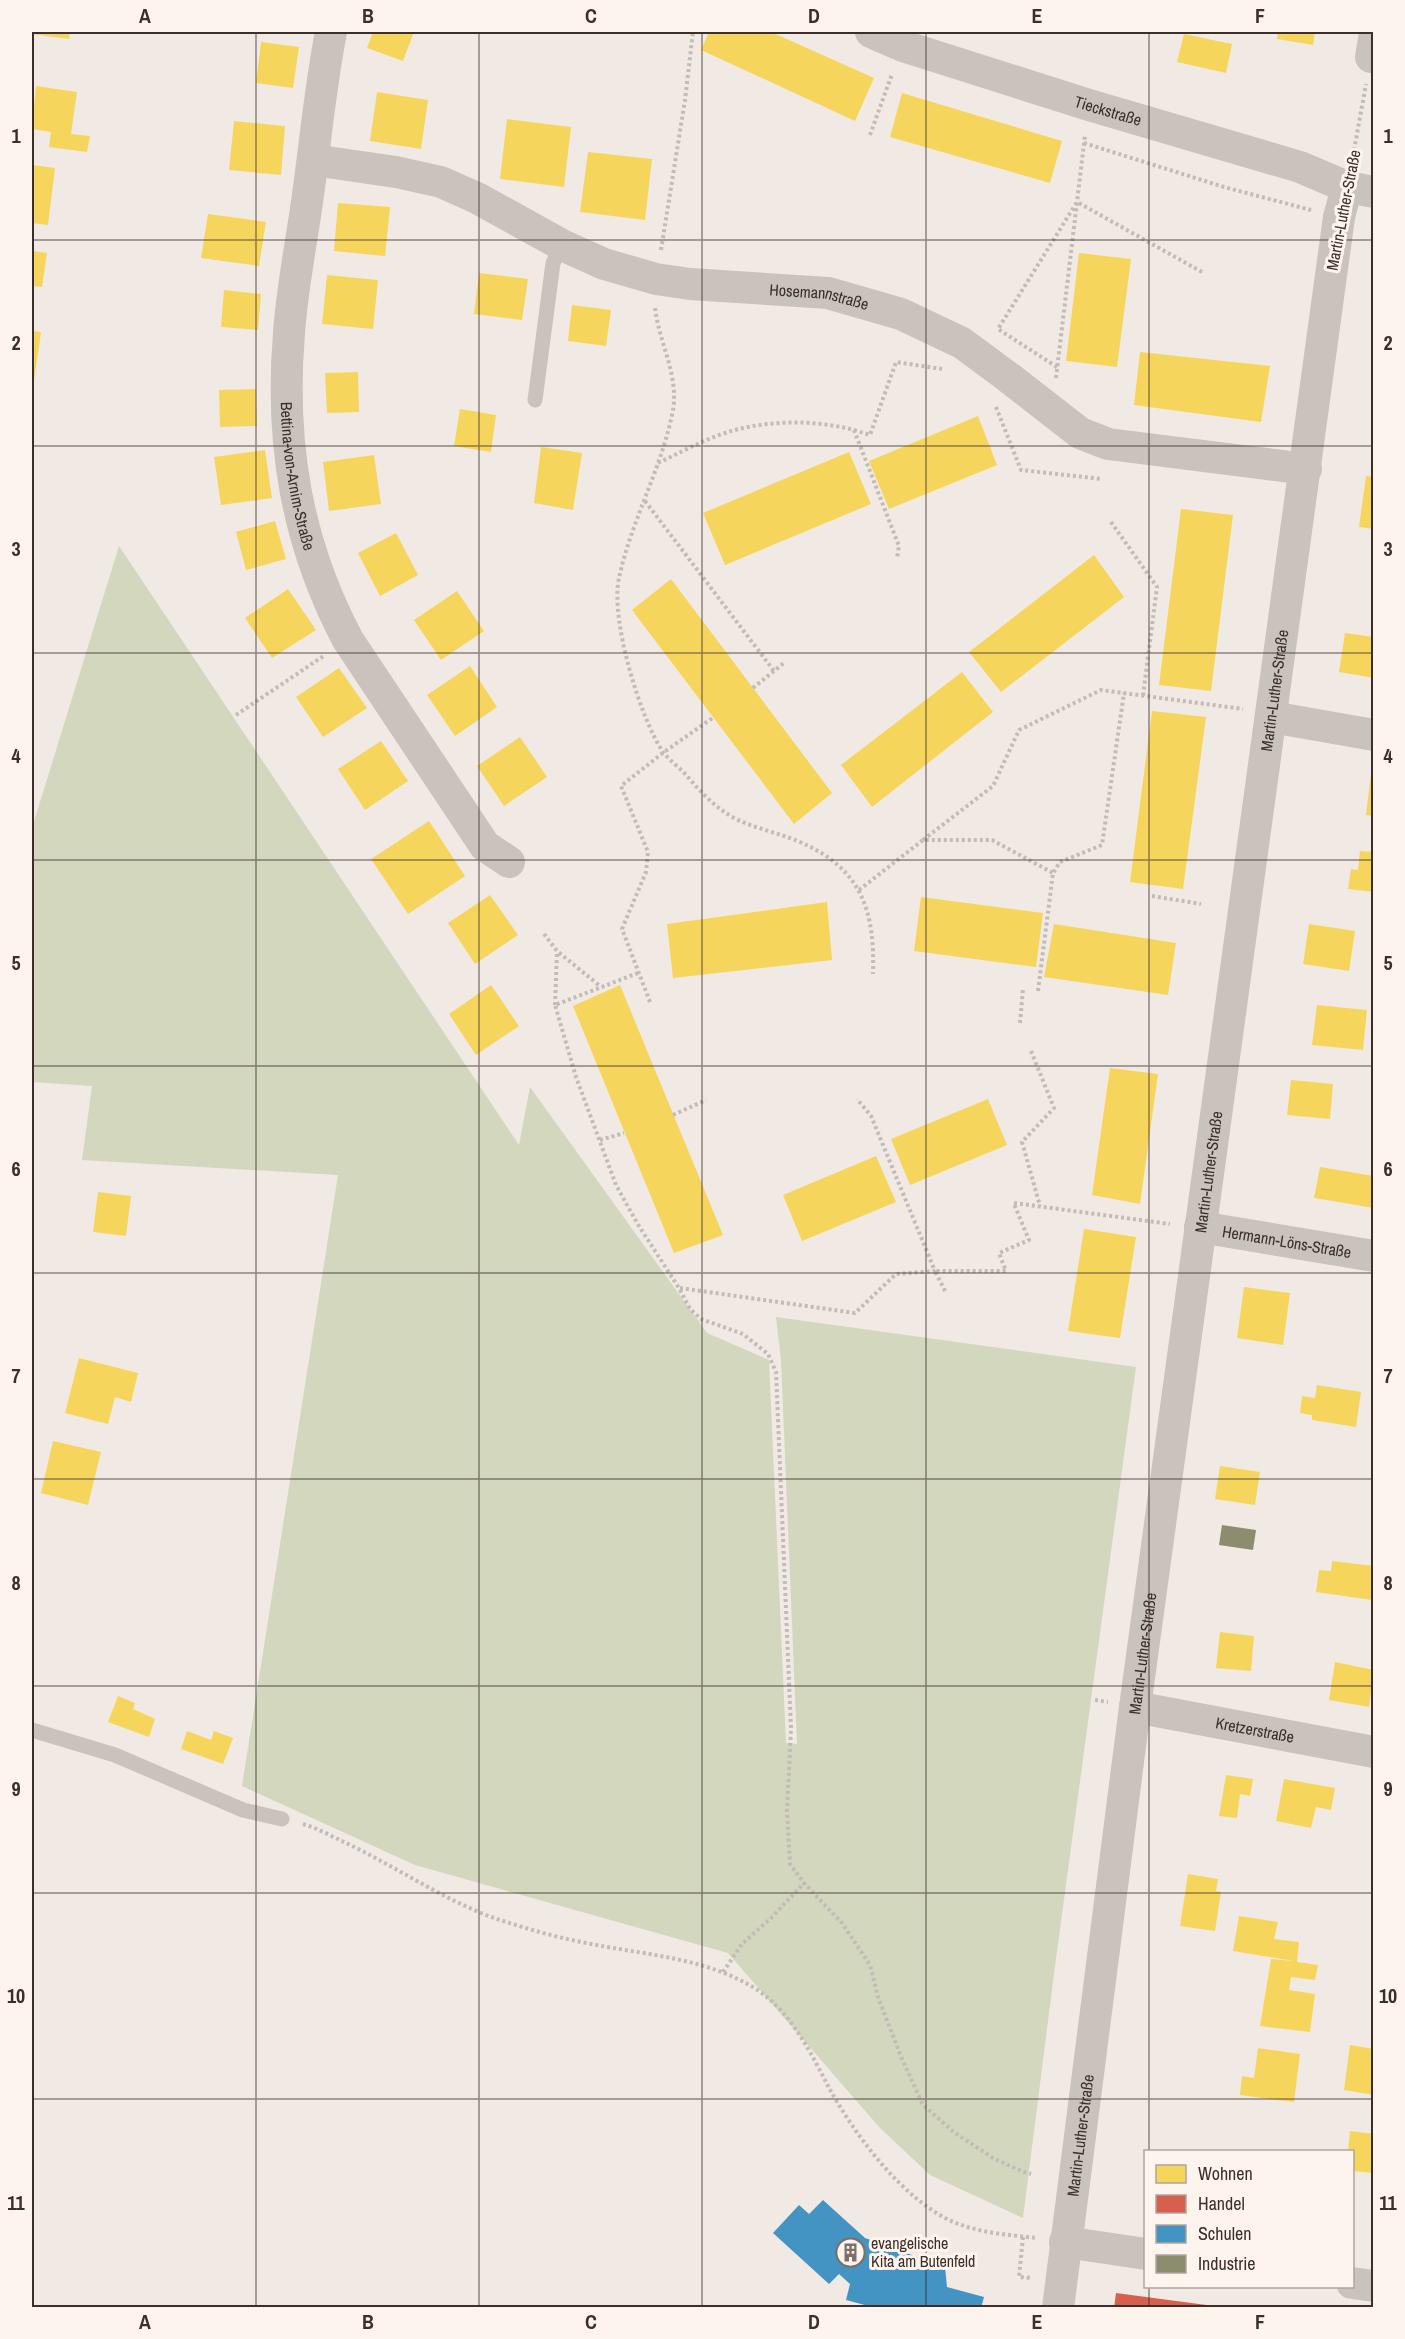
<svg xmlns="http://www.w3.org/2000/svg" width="1405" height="2339" viewBox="0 0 1405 2339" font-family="'Archivo Narrow',sans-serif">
<rect width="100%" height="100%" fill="#f1eae4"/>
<path fill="#d3d7bd" d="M 119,546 L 519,1145 L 530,1087 L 707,1333 L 769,1360 L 786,1743 L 797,1744 L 781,1360 L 776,1317 L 1136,1367 L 1055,1966 L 1023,2218 L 930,2175 L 880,2128 L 728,1953 L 415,1865 L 242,1786 L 338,1175 L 82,1160 L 92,1086 L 32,1082 L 32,828 Z"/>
<path fill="#f6d55c" d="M 33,32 L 70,32 L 69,39 L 32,34 Z
M 373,32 L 414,32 L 403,61 L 367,48 Z
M 709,32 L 771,32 L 874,78 L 855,121 L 701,50 Z
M 1278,32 L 1315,32 L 1313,45 L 1277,39 Z
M 1184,34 L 1232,44 L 1226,73 L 1177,62 Z
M 261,42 L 299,47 L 293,88 L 256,83 Z
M 36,86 L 77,92 L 71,134 L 90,136 L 87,152 L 49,147 L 51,132 L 32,129 Z
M 377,92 L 428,100 L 421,149 L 370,141 Z
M 902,93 L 1062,141 L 1050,183 L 890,137 Z
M 507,119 L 571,127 L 564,187 L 500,179 Z
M 234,121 L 285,126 L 281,175 L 229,170 Z
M 588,152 L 652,159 L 645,220 L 580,212 Z
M 32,165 L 55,168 L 48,225 L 32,223 Z
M 338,203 L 390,207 L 385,256 L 334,251 Z
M 208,214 L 266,222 L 259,266 L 201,258 Z
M 32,251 L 47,253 L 42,287 L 32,286 Z
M 1079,253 L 1131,259 L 1117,367 L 1066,361 Z
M 479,273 L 528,279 L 522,320 L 474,314 Z
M 327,275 L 378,280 L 373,329 L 322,324 Z
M 224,290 L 261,294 L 258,330 L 221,327 Z
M 572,305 L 611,310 L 606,346 L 568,341 Z
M 32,331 L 41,332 L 33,388 L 32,388 Z
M 1140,352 L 1270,366 L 1261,422 L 1134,405 Z
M 358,372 L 359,412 L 327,413 L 325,373 Z
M 256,389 L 257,426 L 220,427 L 219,390 Z
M 460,409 L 496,415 L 491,452 L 454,446 Z
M 978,416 L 997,465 L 889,509 L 869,461 Z
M 541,447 L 582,453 L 573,510 L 534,503 Z
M 265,450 L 272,498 L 221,505 L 214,457 Z
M 849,452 L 871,504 L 725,565 L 703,513 Z
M 374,455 L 381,504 L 329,511 L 323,462 Z
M 1366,476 L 1374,477 L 1374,529 L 1359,527 Z
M 1181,509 L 1233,515 L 1211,691 L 1159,685 Z
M 275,521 L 286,559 L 246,570 L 236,532 Z
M 396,533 L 418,575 L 380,596 L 358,553 Z
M 1094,555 L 1124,597 L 1001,692 L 969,652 Z
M 671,579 L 832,793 L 794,824 L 632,610 Z
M 288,589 L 316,630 L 272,658 L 245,618 Z
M 457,591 L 484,631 L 441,660 L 414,620 Z
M 1345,633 L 1374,637 L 1374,678 L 1339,672 Z
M 470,666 L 497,707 L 455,736 L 427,695 Z
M 339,668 L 367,708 L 323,737 L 296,697 Z
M 962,672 L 993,712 L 872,807 L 841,765 Z
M 1152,711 L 1206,717 L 1183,889 L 1130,882 Z
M 520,737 L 547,777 L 504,806 L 477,766 Z
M 381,741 L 408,781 L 365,810 L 338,769 Z
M 1372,765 L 1374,765 L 1374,816 L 1366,815 Z
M 429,821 L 465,876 L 408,914 L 371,859 Z
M 1360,851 L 1374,852 L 1374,892 L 1348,889 L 1351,869 L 1358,870 Z
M 490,895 L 518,935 L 475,964 L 448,923 Z
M 921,897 L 1043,913 L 1036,967 L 914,951 Z
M 827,902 L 832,960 L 673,978 L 667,924 Z
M 1054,924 L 1176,943 L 1168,995 L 1044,977 Z
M 1309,924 L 1355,931 L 1349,971 L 1303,964 Z
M 491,985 L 519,1026 L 476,1055 L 449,1014 Z
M 620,985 L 723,1235 L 674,1253 L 573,1006 Z
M 1317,1005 L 1367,1010 L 1363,1050 L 1312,1045 Z
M 1110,1068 L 1158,1074 L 1140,1204 L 1092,1195 Z
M 1291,1080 L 1333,1084 L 1330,1119 L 1287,1115 Z
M 988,1099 L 1007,1145 L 910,1185 L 891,1139 Z
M 876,1156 L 896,1202 L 802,1241 L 783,1195 Z
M 1320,1167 L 1374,1176 L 1374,1208 L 1314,1198 Z
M 98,1192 L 131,1196 L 126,1236 L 93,1232 Z
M 1084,1229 L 1136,1237 L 1120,1338 L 1068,1331 Z
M 1244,1287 L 1290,1293 L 1283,1345 L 1237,1338 Z
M 79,1358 L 138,1373 L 131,1402 L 115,1397 L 108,1424 L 65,1413 Z
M 1317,1385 L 1361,1392 L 1356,1427 L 1312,1420 L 1312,1415 L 1300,1413 L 1302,1396 L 1315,1398 Z
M 53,1441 L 101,1452 L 88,1505 L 41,1493 Z
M 1220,1466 L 1260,1472 L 1255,1505 L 1215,1499 Z
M 1332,1561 L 1374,1566 L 1372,1600 L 1316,1592 L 1319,1570 L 1331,1571 Z
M 1220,1632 L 1254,1636 L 1251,1671 L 1216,1668 Z
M 1335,1662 L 1374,1670 L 1369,1707 L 1329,1700 Z
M 118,1696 L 135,1703 L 133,1709 L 155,1719 L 149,1737 L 108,1722 Z
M 187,1731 L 211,1740 L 214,1731 L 233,1738 L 223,1764 L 181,1749 Z
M 1226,1775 L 1253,1779 L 1250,1796 L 1240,1794 L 1237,1818 L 1219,1816 Z
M 1284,1779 L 1335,1788 L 1331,1810 L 1316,1807 L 1311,1828 L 1276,1821 Z
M 1188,1874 L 1218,1879 L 1216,1891 L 1221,1892 L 1215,1931 L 1180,1926 Z
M 1239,1916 L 1278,1922 L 1274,1939 L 1299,1942 L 1297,1962 L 1318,1965 L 1315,1980 L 1291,1977 L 1289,1990 L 1315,1994 L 1310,2032 L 1260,2026 L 1271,1959 L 1294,1961 L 1233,1951 Z
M 1350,2045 L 1374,2049 L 1374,2095 L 1344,2090 Z
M 1258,2048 L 1300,2054 L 1294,2102 L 1240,2095 L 1242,2076 L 1254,2078 Z
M 1350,2131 L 1374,2134 L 1374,2173 L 1352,2171 L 1352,2152 L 1348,2152 Z"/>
<path fill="#d6604d" d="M 1116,2293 L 1214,2306 L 1214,2308 L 1114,2308 Z"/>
<path fill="#4393c3" d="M 823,2200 L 865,2238 L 945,2267 L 947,2287 L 984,2297 L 981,2308 L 876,2308 L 846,2300 L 850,2284 L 839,2274 L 829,2284 L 773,2233 L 799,2205 L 809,2214 Z"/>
<path fill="#8c8c6e" d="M 1222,1525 L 1256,1530 L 1253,1550 L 1219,1545 Z"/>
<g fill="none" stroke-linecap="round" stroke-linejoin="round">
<path stroke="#c3bbb5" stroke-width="4" stroke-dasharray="3 3" stroke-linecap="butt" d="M 870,135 L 892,74
M 1084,143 L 1224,187 L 1311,210
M 1353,156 L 1366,84
M 661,250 L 685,100 L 693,32
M 655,308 C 659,342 679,376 673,410 C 662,468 631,521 619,578 C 610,619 640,718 663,752 C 669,760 679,767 686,775 C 701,792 715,808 736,819 C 757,829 779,833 800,842 C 862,869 875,911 873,974
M 1057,367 L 998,329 L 1077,202 L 1202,272
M 1056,378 L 1085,135
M 996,407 L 1021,470 L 1102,479
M 854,430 L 870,435 L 896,362 L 942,369
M 658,463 C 675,455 692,446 709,439 C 753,420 808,418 854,430 L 899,546 L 897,558
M 645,501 L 774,671
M 1111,522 L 1157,587 L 1143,696
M 753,688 L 785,662
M 236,715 L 325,655
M 923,840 L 993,786 L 1019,730 L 1101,690 L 1243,709
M 859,890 L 923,840 L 992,840 L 1053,873
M 1152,896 L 1201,904
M 544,934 L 557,951 L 600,986
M 638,973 L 555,1005 L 576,1077 L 616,1185 L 637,1223 L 679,1288 L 690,1309 L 701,1319 L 743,1334 L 768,1354 L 776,1372 L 791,1729 L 787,1811 L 790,1864 L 804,1883 L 842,1923 L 870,1965 L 878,1997 L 902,2059 L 923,2105 L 955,2133 L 993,2158 L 1021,2171 L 1031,2174
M 1038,991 L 1053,873 L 1060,862 L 1102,845 L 1124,693
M 650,1002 L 622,929 L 646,872 L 648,852 L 621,786 L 664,752 L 714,717
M 555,1005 L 557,951
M 1020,1023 L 1023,989
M 1031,1051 L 1054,1108 L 1022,1142 L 1040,1206
M 673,1115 L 706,1100
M 600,1140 L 624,1133
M 1014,1203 L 1170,1224
M 680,1288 L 855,1313 L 896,1274 L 935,1271 L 871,1116 L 857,1099
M 945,1291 L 935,1271 L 1006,1271 L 999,1253 L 1029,1240 L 1014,1204
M 1095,1700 L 1108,1702
M 303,1824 C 317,1828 331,1836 344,1842 C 395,1866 442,1899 494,1918 C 524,1928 555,1937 586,1943 C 644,1955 705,1957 756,1989 C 790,2011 810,2051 828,2086 C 854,2134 904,2202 956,2223 C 981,2233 1010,2235 1037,2238
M 723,1972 L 742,1944 L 772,1917 L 804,1883
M 1023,2237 L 1019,2277 L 1032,2278"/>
<path stroke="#cac2bd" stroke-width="15" d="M 535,400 L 553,263 L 562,245
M 32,1730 L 115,1755 L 243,1810 L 282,1819"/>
<g stroke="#cac2bd" stroke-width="32">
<path id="s1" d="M 331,32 C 320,88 315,146 307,202 C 301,245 292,289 289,333 C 280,442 296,542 348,640 L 485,846 L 509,862"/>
<path id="s2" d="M 871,32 L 903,46 L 1089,105 L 1300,167 L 1347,187 L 1374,192"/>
<path d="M 1371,57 L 1374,39"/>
<path id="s3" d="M 313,160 L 396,172 L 441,182 L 477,198 L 562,245 L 604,264 L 656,279 L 690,284 L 828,293 L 901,314 L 962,343 L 1008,377 L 1080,433 L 1108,444 L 1306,469"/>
<path d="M 1271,717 L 1374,735"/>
<path id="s4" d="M 1200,1227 L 1374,1256"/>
<path id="s5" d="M 1135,1707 L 1374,1752"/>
<path d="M 1065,2242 L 1146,2254"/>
<path d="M 1352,2283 L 1374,2286"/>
<path id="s6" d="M 1058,2308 L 1135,1707 L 1339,217 L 1347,187"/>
</g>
</g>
<path fill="none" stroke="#3c2e2a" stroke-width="1.5" stroke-opacity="0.55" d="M 256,32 L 256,2308M 479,32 L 479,2308M 702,32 L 702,2308M 926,32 L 926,2308M 1149,32 L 1149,2152M 32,240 L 1374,240M 32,446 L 1374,446M 32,653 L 1374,653M 32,860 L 1374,860M 32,1066 L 1374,1066M 32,1273 L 1374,1273M 32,1479 L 1374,1479M 32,1686 L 1374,1686M 32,1893 L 1374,1893M 32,2099 L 1374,2099M 1149,2286 L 1149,2308"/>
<defs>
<symbol id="building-ring" viewBox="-11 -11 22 22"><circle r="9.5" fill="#fcf4ed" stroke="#7b706b" stroke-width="1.5"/><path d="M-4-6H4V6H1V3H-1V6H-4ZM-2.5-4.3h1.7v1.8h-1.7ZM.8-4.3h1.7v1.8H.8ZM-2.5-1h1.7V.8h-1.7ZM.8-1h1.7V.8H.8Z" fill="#7b706b"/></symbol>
</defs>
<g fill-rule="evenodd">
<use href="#building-ring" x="834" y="2236" width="33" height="33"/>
</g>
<g text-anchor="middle" stroke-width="6" stroke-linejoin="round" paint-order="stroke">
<g font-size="16" fill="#3c2e2a" stroke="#fcf4ed">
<text dy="6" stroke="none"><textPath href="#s2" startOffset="250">Tieckstraße</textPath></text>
<text transform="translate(1343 210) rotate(-79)" y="6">Martin-Luther-Straße</text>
<text dy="6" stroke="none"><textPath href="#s3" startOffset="531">Hosemannstraße</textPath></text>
<text dy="6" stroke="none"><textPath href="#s1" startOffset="448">Bettina-von-Arnim-Straße</textPath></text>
<text dy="6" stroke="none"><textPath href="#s6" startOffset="1632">Martin-Luther-Straße</textPath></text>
<text dy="6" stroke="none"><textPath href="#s6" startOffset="1146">Martin-Luther-Straße</textPath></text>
<text dy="6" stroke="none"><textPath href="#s4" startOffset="88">Hermann-Löns-Straße</textPath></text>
<text dy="6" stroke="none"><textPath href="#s6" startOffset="660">Martin-Luther-Straße</textPath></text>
<text dy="6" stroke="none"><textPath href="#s5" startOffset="122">Kretzerstraße</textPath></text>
<text dy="6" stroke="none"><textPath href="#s6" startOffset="174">Martin-Luther-Straße</textPath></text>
</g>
<g font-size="16" fill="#3c2e2a" stroke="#fcf4ed" text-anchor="start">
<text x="871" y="2249">evangelische<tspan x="871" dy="18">Kita am Butenfeld</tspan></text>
</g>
</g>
<rect width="1405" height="2339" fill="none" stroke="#fcf4ed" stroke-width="66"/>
<rect x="1144" y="2150" width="210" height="138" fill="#fcf4ed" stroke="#afa59f" stroke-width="1.5"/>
<rect x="1156" y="2165" width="30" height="18" fill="#f6d55c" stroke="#afa59f" stroke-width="1.5"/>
<text x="1198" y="2180" font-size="18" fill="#3c2e2a">Wohnen</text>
<rect x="1156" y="2195" width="30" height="18" fill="#d6604d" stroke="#afa59f" stroke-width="1.5"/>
<text x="1198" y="2210" font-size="18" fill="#3c2e2a">Handel</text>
<rect x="1156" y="2225" width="30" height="18" fill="#4393c3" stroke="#afa59f" stroke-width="1.5"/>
<text x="1198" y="2240" font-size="18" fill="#3c2e2a">Schulen</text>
<rect x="1156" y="2255" width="30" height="18" fill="#8c8c6e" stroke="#afa59f" stroke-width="1.5"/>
<text x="1198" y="2270" font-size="18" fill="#3c2e2a">Industrie</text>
<rect x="33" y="33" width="1339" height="2273" fill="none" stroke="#3c2e2a" stroke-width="2"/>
<g font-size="20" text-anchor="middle" font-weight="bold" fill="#3c2e2a">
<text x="145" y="23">A</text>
<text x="368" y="23">B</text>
<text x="591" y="23">C</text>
<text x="814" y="23">D</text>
<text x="1037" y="23">E</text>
<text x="1260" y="23">F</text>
<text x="16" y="143">1</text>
<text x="1388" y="143">1</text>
<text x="16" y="350">2</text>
<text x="1388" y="350">2</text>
<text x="16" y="556">3</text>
<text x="1388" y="556">3</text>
<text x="16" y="763">4</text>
<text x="1388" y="763">4</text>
<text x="16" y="970">5</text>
<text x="1388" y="970">5</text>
<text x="16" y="1176">6</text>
<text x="1388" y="1176">6</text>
<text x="16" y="1383">7</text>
<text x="1388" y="1383">7</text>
<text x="16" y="1590">8</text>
<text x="1388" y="1590">8</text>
<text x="16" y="1796">9</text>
<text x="1388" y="1796">9</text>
<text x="16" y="2003">10</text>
<text x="1388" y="2003">10</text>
<text x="16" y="2210">11</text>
<text x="1388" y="2210">11</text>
<text x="145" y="2329">A</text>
<text x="368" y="2329">B</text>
<text x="591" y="2329">C</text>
<text x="814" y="2329">D</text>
<text x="1037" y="2329">E</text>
<text x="1260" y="2329">F</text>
</g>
</svg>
